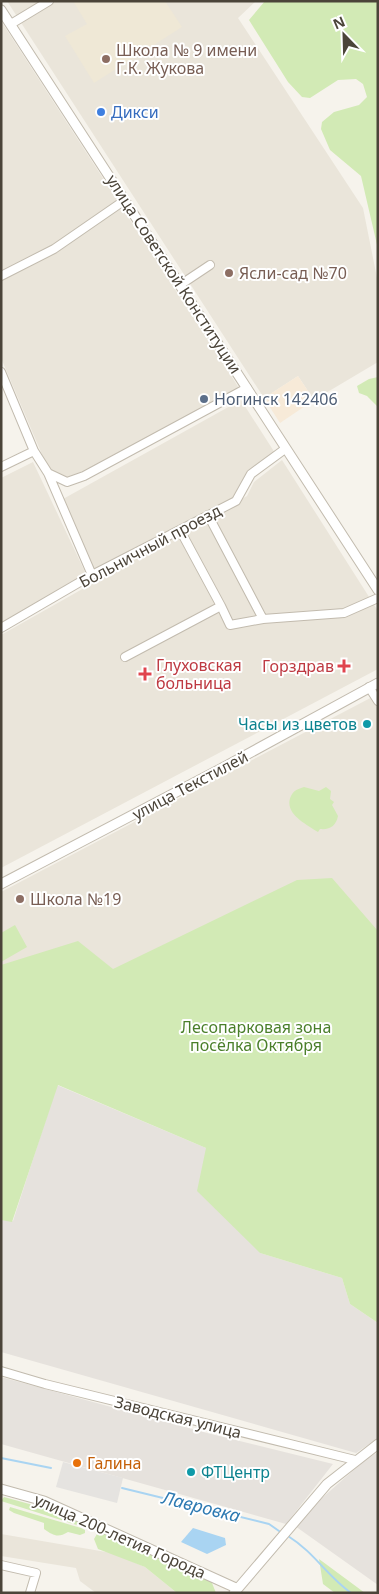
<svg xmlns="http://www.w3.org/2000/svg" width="379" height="1594" viewBox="0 0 379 1594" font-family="'Noto Sans',sans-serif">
<rect width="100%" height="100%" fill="#f6f3ec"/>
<path fill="#eae5da" d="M 7,1 L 256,1 L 238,18 L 363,208 L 378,283 L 378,362 L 314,400 L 298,376 L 264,398 Z
M 1,21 L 239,388 L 81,473 L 66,477 L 49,471 L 1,358 Z
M 241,400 L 275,453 L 248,471 L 232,499 L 94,569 L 63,499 Z
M 282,460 L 378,611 L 378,669 L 1,868 L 1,635 L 247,496 L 254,482 Z
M 33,462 L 86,574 L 1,623 L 1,478 Z
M 378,694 L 378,932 L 113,971 L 1,967 L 1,892 Z
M 1,1534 L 112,1553 L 145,1567 L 177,1593 L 96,1593 L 80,1581 L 76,1568 L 1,1556 Z"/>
<path fill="#f7ead8" d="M 298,376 L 314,400 L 280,423 L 264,398 Z"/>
<path fill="#e6e2dd" d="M 57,1085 L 206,1148 L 260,1253 L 342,1278 L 350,1304 L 378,1323 L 378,1438 L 356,1453 L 1,1352 L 1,1220 L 13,1221 Z
M 1,1377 L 207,1433 L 333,1464 L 286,1524 L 1,1444 Z
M 378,1452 L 378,1585 L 295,1526 L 322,1498 L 365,1460 Z"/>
<path fill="#efe8d6" d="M 73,1 L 165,1 L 182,27 L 94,83 L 65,36 L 87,24 Z"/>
<path fill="#d2eab5" d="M 265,1 L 378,1 L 378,249 L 361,176 L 330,150 L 321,129 L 322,122 L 334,112 L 359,105 L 367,97 L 363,84 L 356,79 L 338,80 L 310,98 L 302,97 L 288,82 L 249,20 Z
M 378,377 L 378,407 L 367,396 L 359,393 L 357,386 L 369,379 Z
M 304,787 L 319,791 L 326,787 L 331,791 L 330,799 L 334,802 L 332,805 L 338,816 C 336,826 330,830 320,829 L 318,832 C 306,824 283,813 291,796 C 294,790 298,789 304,787 Z
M 332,878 L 378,931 L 378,1323 L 350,1304 L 342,1278 L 260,1253 L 197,1191 L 206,1148 L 58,1085 L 12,1222 L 1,1220 L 1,965 L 78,941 L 113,969 L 297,880 Z
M 15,925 L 27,947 L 1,962 L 1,933 Z
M 4,1497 L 44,1508 L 81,1523 L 83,1527 L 1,1501 Z
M 10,1507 L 81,1528 L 85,1530 L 85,1533 L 80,1535 L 68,1532 C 58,1538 54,1536 44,1529 L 44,1523 L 14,1513 L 9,1510 Z
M 102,1533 L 207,1579 L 212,1583 L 216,1593 L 177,1593 L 145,1567 L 98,1549 L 94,1539 L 97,1534 Z
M 319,1559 L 365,1593 L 335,1593 L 323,1584 Z"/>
<path fill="#e5e3e0" d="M 63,1462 L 123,1478 L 117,1503 L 56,1487 Z"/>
<path fill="#a9d4f2" d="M 193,1528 L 225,1538 L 226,1545 L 207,1554 L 181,1542 Z"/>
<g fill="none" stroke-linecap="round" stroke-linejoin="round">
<path stroke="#a9d4f2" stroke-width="2" d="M 1,1458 L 51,1468
M 122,1488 L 269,1524 L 279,1531
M 288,1536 C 315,1553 326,1575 351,1593"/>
<defs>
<path id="minor" d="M 11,24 L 49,1
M 1,276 L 54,249 L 125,200
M 180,285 L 210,265
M 1,372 L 34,451 L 48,473 L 92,575
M 1,467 L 34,451
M 48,473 L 67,482 L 84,476 L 247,388
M 208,515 L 263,619 L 344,613 L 378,598
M 221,606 L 230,625 L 263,619
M 1,628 L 92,575 L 236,501 L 251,474 L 285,449
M 125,657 L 221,606 L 180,530
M 369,687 L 378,701
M 1,1371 L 45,1384 L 355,1460
M 1,1565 L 36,1573 L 30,1593"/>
<path id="tertiary" d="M 1,10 L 378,590
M 1,884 L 224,767 L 378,683
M 1,1489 L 44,1501 L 236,1588
M 234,1593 L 327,1484 L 378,1444"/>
</defs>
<use href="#minor" stroke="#c2bbae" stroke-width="10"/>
<use href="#tertiary" stroke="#c2bbae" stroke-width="11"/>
<use href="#minor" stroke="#fff" stroke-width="8"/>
<use href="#tertiary" stroke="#fff" stroke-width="9"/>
</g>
<g fill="#8d6e63" stroke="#fff" stroke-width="2">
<circle cx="106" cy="59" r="5"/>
<circle cx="229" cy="273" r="5"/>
<circle cx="20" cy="899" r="5"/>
</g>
<circle fill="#3f7fe0" stroke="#fff" stroke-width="2" cx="101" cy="112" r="5"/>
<circle fill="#5c6f8a" stroke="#fff" stroke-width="2" cx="204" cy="399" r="5"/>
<g fill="#e0444e" stroke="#fff" stroke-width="2">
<path d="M341.5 658.5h5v5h5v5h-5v5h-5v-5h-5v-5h5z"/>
<path d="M142.5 666.5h5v5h5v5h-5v5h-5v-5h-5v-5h5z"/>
</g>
<g fill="#0f9aa8" stroke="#fff" stroke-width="2">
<circle cx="367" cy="724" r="5"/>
<circle cx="191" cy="1472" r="5"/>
</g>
<circle fill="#e8710a" stroke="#fff" stroke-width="2" cx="77" cy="1463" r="5"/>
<g text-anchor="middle" stroke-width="4" stroke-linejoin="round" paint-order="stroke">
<g font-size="16" fill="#785e54" stroke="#fff" text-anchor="start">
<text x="116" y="56">Школа № 9 имени<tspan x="116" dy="18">Г.К. Жукова</tspan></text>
<text x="239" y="279">Ясли-сад №70</text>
<text x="30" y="905">Школа №19</text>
</g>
<g font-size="16" fill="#366cbe" stroke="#fff" text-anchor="start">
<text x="111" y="118">Дикси</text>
</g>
<g font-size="16" fill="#4b4439" stroke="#fff">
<text transform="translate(174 274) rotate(57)" y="6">улица Советской Конституции</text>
<text transform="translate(150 546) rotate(-28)" y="6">Больничный проезд</text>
<text transform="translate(190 785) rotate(-28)" y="6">улица Текстилей</text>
<text transform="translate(178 1417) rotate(14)" y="6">Заводская улица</text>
<text transform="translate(120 1536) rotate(24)" y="6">улица 200-летия Города</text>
</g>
<g font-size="16" fill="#4e5e75" stroke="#fff" text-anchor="start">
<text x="214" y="405">Ногинск 142406</text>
</g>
<g font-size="16" fill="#be3a42" stroke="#fff" text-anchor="start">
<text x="156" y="671">Глуховская<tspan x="156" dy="18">больница</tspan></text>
<text x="334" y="672" text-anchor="end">Горздрав</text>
</g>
<g font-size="16" fill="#0d838f" stroke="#fff" text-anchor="end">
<text x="357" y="730">Часы из цветов</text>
<text x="201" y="1478" text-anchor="start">ФТЦентр</text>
</g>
<g font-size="16" fill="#4a7f2a" stroke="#fff">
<text x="256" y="1033">Лесопарковая зона<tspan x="256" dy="18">посёлка Октября</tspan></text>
</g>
<g font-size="16" fill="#c56008" stroke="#fff" text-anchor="start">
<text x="87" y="1469">Галина</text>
</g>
<g font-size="18" font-style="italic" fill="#2e7ab2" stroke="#fff">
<text transform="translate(201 1507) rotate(14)" y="6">Лавровка</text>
</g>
</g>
<rect width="379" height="1594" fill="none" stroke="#4b4439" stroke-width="5"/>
<g transform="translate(344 35) rotate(337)" stroke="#ffffff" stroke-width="4" paint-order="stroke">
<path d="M0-4L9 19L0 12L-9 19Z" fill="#4b4439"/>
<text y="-8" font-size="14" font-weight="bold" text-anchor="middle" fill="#4b4439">N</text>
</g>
</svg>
